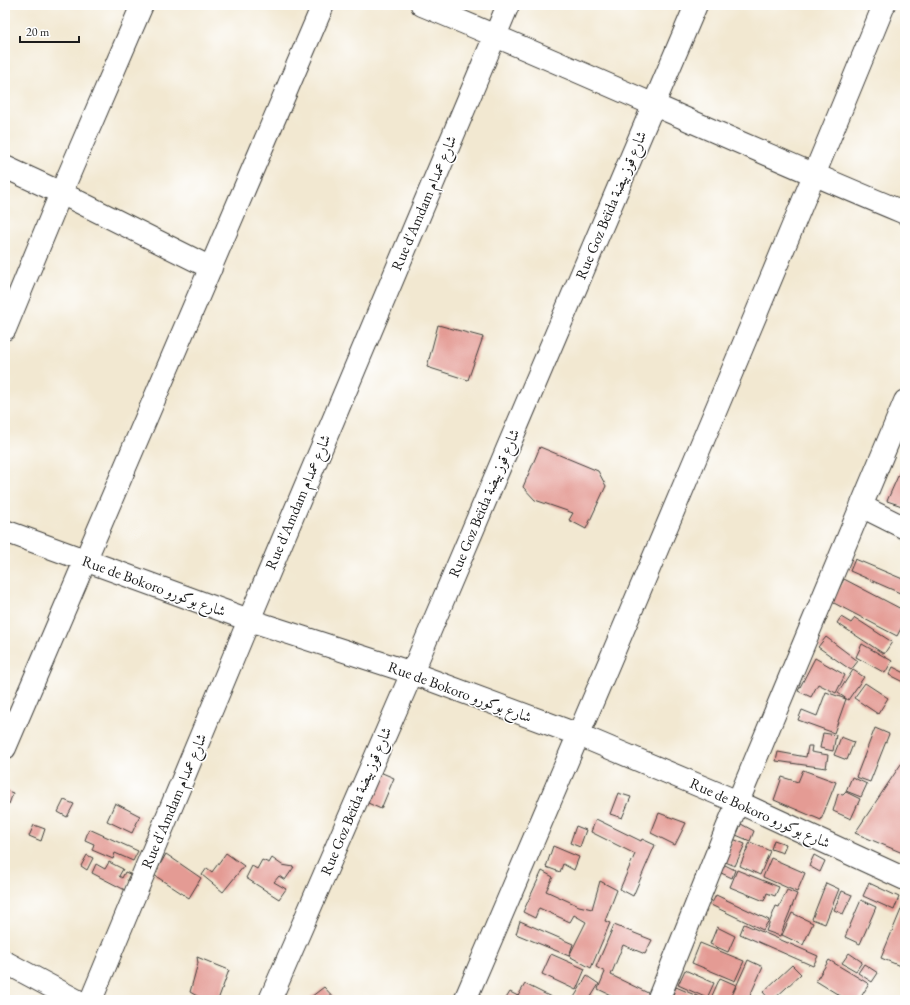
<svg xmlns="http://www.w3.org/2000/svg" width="910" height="1005" viewBox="0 0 910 1005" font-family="'EB Garamond',Amiri,serif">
<rect width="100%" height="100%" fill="#fff"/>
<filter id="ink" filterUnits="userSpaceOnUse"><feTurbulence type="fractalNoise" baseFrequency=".025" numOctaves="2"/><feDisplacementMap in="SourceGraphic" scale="8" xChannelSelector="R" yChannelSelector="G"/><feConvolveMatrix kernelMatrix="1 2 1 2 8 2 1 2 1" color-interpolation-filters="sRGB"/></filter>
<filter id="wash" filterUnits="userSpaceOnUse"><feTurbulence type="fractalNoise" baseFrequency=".012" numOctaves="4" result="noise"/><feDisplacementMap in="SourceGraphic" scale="16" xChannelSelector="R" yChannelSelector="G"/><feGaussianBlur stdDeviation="0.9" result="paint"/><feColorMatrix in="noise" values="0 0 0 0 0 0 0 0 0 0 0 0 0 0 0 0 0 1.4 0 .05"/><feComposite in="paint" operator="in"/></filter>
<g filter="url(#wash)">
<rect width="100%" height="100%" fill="#f2e8d1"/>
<g id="blocks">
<path fill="#e49b94" d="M 438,325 L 483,337 L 468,380 L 427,367 Z
M 540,447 L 598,471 L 606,486 L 586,529 L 569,520 L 573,513 L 535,500 L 523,487 Z
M 902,467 L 905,468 L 905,507 L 887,501 Z
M 855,559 L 905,580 L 900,593 L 850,571 Z
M 844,579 L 905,611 L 905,621 L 897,636 L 832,602 Z
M 841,617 L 851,623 L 855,618 L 892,642 L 884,654 L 837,623 Z
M 826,637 L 858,661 L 851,670 L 818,647 Z
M 862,644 L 892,661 L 885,673 L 856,657 Z
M 815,658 L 845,675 L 836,693 L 818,684 L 811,697 L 798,691 Z
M 893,667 L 905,673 L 905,683 L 889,675 Z
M 853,670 L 864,677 L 848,700 L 838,693 Z
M 865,683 L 888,698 L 878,714 L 854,698 Z
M 826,692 L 846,699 L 834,733 L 798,720 L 802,710 L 817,716 Z
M 875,728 L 889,734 L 870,782 L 856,777 Z
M 823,733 L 836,735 L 833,751 L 820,748 Z
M 841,737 L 854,742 L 847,760 L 834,755 Z
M 808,746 L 812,746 L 811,752 L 828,755 L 826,768 L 776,761 L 778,752 L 806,757 Z
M 903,761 L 905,763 L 905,854 L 855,833 Z
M 803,770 L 836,782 L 821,820 L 774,800 L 782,777 L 798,782 Z
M 380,772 L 394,778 L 381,809 L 368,803 Z
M 852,777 L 867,784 L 861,797 L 846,791 Z
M 5,790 L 13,793 L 9,804 L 5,803 Z
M 846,792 L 860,799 L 851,819 L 833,811 L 838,794 L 843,795 Z
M 618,793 L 631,797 L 622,818 L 610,814 Z
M 64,800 L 74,804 L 67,817 L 58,812 Z
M 115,803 L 140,816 L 132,833 L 107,821 Z
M 659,813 L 686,823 L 675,845 L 651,833 Z
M 596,819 L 641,841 L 642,839 L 655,845 L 633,896 L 620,889 L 635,854 L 591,832 Z
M 741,824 L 754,831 L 750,841 L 736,835 Z
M 34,825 L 45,829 L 41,841 L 29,836 Z
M 576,826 L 586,830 L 580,847 L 570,843 Z
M 89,829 L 138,851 L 133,861 L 115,853 L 113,859 L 92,850 L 94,844 L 85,840 Z
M 733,839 L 745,844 L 735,866 L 723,861 Z
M 774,840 L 786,844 L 783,853 L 771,849 Z
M 750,842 L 770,851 L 760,875 L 740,866 Z
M 553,846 L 579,857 L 574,870 L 563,864 L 560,872 L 546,867 Z
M 226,853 L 244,866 L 223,892 L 202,875 L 207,868 L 212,872 Z
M 166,854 L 201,878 L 189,898 L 154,875 Z
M 87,855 L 93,858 L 87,870 L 81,866 Z
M 814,855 L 825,861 L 820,872 L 809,866 Z
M 272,858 L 282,865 L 294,867 L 285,880 L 279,876 L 274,882 L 286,889 L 279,899 L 246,878 L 252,866 L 257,869 L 262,860 L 269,863 Z
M 771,858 L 805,873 L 797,892 L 763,877 Z
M 109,862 L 123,869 L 119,876 L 122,878 L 125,872 L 130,874 L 127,880 L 129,881 L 125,890 L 92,873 L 96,864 L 105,869 Z
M 723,864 L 735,870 L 732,878 L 719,872 Z
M 737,870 L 779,887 L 775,896 L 767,893 L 764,901 L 730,887 Z
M 542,871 L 553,877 L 546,891 L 579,906 L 592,909 L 600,881 L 617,890 L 605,921 L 610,923 L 591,968 L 569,956 L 586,922 L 574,915 L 570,922 L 539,908 L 535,918 L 523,912 Z
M 826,883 L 839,889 L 825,924 L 812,919 Z
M 869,883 L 899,897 L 894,910 L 863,896 Z
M 787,890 L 797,894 L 780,936 L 766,931 L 776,906 L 779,907 Z
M 842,891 L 852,895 L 843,914 L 834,910 Z
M 716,895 L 769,920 L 763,930 L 711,905 Z
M 861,900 L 876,907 L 860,944 L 845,937 Z
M 905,900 L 905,968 L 881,958 Z
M 792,913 L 813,923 L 803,945 L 782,935 Z
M 520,921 L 573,944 L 569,956 L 516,934 Z
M 744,924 L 818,956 L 813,966 L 740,934 Z
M 614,925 L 652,940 L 645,954 L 623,945 L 611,975 L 650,994 L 647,1000 L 621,1000 L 598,989 L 605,972 L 596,967 Z
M 717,927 L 735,936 L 728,952 L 710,944 Z
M 700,943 L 744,961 L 735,981 L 692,963 Z
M 849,953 L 862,962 L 856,971 L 842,963 Z
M 551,954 L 585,969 L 576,990 L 542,974 Z
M 197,957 L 229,970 L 218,1000 L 204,1000 L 190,992 L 198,963 Z
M 748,960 L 763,967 L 748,1000 L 730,1000 Z
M 829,960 L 869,984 L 859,1000 L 847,1000 L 816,981 Z
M 864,964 L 878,973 L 872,982 L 858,973 Z
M 792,965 L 801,974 L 773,1000 L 770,1000 L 763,992 Z
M 685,970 L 714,983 L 707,998 L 678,985 Z
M 587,976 L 599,984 L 589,1000 L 575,1000 L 573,999 Z
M 720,978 L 736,985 L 729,1000 L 710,1000 Z
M 525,984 L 557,1000 L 505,1000 L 510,992 L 518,996 Z
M 324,987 L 336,1000 L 307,1000 Z
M 676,987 L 704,999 L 703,1000 L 671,1000 Z"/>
</g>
</g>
<g filter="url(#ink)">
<use href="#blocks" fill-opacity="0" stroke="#3c3b37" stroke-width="1"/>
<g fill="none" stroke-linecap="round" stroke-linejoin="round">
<defs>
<path id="minor" d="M 422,5 C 584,72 743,146 905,213
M 5,167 L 61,193 L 211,268
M 5,329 L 61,193 L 142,5
M 861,506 L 905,528
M 5,531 L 249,620 L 412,673 L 579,735 L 738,802 L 905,879
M 5,748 L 323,5
M 5,962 L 76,1000
M 91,1000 L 249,620 L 508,5
M 270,1000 L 412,673 L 696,5
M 465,1000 C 607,669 748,338 884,5
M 658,1000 L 727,828 L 905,401"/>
</defs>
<use href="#minor" stroke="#3c3b37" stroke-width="24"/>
<use href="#minor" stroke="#fff" stroke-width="22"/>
</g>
</g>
<g text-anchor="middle" stroke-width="3" stroke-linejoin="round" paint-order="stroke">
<g font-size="15" fill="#1c1c1c" stroke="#fff">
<text transform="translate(424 203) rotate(-67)" y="5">Rue d'Amdam شارع عمدام</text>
<text transform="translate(611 205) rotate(-67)" y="5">Rue Goz Beïda شارع قوز بيضة</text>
<text transform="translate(298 502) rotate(-67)" y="5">Rue d'Amdam شارع عمدام</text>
<text transform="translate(484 503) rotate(-67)" y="5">Rue Goz Beïda شارع قوز بيضة</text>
<text transform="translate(154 586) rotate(20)" y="5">Rue de Bokoro شارع بوكورو</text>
<text transform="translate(460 692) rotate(20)" y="5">Rue de Bokoro شارع بوكورو</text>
<text transform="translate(174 801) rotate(-67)" y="5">Rue d'Amdam شارع عمدام</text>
<text transform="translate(356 801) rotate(-67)" y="5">Rue Goz Beïda شارع قوز بيضة</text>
<text transform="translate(760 813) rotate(24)" y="5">Rue de Bokoro شارع بوكورو</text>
</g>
</g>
<rect width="910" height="1005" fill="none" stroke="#fff" stroke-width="20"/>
<path d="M20 36v6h59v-6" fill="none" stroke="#1c1c1c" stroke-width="2"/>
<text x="26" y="36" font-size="12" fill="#1c1c1c" stroke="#ffffff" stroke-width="3" paint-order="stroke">20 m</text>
</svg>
